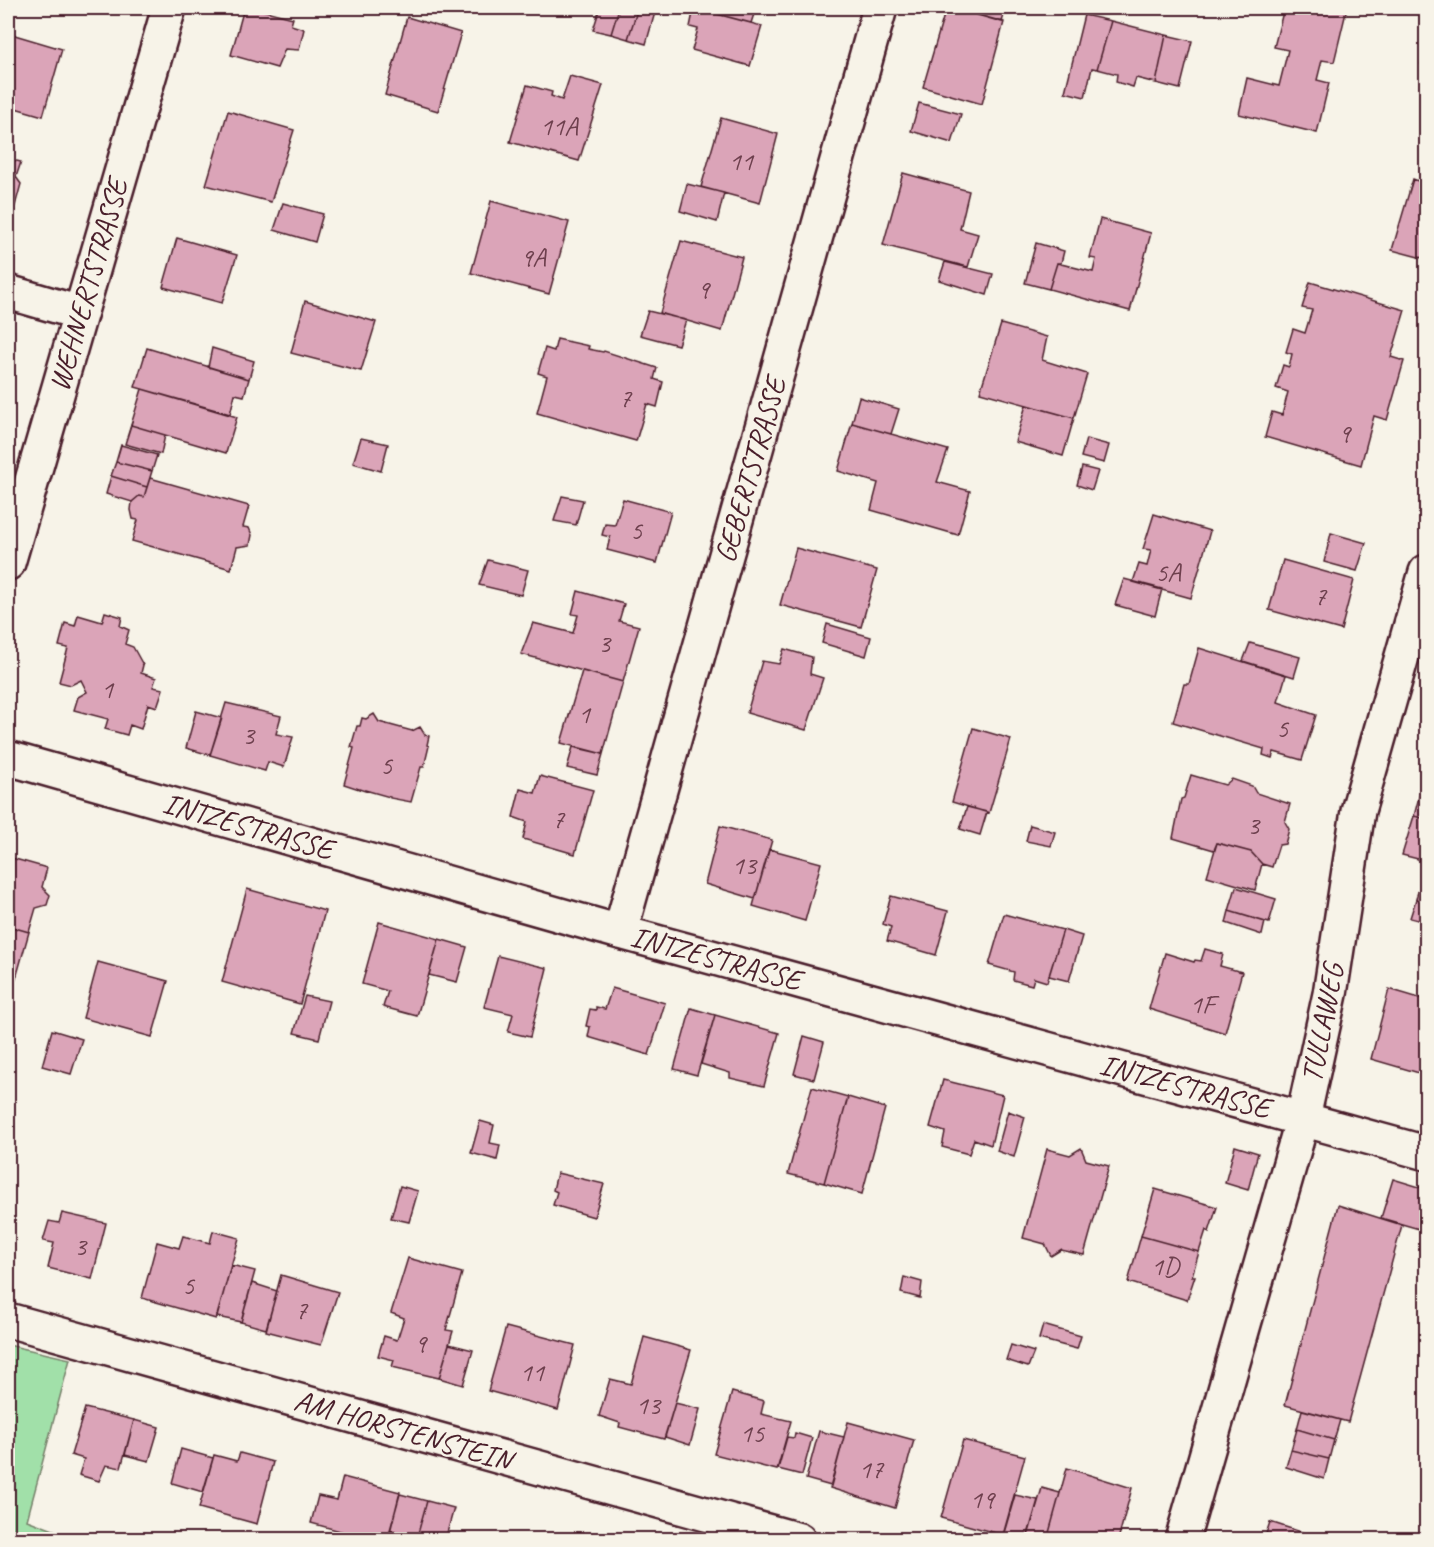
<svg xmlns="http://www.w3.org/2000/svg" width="1434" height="1547" viewBox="0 0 1434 1547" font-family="Caveat,sans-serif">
<rect width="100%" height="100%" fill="#f7f3e8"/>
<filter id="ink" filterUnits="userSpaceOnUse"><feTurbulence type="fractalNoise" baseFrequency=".0167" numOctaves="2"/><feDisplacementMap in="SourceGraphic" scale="12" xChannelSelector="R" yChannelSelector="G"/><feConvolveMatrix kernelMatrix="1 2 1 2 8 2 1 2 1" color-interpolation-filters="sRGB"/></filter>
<g filter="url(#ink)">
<path fill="#a1e0a9" stroke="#76806a" stroke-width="1.5" d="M 8,1345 L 70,1359 L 27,1520 L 77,1539 L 8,1539 Z"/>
<path fill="#dba4b8" stroke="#4a1f2b" stroke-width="1.5" d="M 244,8 L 254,8 L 293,18 L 291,25 L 304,29 L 299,50 L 285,49 L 277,68 L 231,55 Z
M 600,8 L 619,8 L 611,34 L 593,30 Z
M 619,8 L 638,8 L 628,39 L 611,34 Z
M 638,8 L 656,9 L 646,44 L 628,39 Z
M 694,8 L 762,26 L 750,66 L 692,50 L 698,29 L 690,27 Z
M 695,8 L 756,8 L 751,23 Z
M 946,8 L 953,8 L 1004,22 L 982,104 L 923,87 Z
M 953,8 L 1006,8 L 1002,22 Z
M 1284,8 L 1347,8 L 1334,62 L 1322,60 L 1317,80 L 1329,83 L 1317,133 L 1239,114 L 1247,78 L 1279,86 L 1288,50 L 1274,47 Z
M 1084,15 L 1111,21 L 1097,69 L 1092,68 L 1085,97 L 1065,92 Z
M 407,17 L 461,33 L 438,111 L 385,95 Z
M 1111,21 L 1166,35 L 1156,83 L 1136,78 L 1133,87 L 1116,82 L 1117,74 L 1097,69 Z
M 8,33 L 62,49 L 43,116 L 8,106 Z
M 1166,35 L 1192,41 L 1180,89 L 1156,83 Z
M 1426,46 L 1426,66 L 1421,64 Z
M 570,76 L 603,85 L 579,161 L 510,142 L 527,85 L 552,92 L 551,96 L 562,100 Z
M 919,103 L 961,114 L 952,143 L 911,131 Z
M 228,111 L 294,130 L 271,202 L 206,185 Z
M 721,118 L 778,134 L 760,203 L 701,187 Z
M 8,159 L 21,162 L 16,177 L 21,184 L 15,206 L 8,209 Z
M 903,173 L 969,191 L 960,229 L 978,234 L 968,267 L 883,245 Z
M 1413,179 L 1426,184 L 1426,259 L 1392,250 Z
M 687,184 L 724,193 L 717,222 L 680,211 Z
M 491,201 L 569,222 L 549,294 L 471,273 Z
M 283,203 L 323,214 L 315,242 L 274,230 Z
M 1100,219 L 1151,233 L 1130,311 L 1049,289 L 1057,263 L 1093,272 L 1096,259 L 1090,258 Z
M 177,238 L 237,255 L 222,303 L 163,287 Z
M 681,241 L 742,257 L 722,331 L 660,313 Z
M 1036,243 L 1064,251 L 1061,263 L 1057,263 L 1049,289 L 1025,283 Z
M 945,262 L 993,274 L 987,295 L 939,280 Z
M 1310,282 L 1405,310 L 1391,357 L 1404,361 L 1387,420 L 1374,416 L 1361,465 L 1265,437 L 1272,412 L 1282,415 L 1288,392 L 1276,388 L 1283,365 L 1289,367 L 1292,354 L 1286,352 L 1293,329 L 1305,333 L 1312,310 L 1302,308 Z
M 305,301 L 376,322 L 361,371 L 291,353 Z
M 648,311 L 686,320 L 678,345 L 640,335 Z
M 1001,324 L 1047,337 L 1042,360 L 1087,374 L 1074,418 L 980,392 Z
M 557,339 L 589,346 L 588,349 L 603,352 L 604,351 L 657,368 L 654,379 L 663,382 L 657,407 L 647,404 L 636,441 L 537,413 L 547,376 L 538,373 L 545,348 L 554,351 Z
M 147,348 L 249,379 L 244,396 L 235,394 L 230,414 L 135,387 Z
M 212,348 L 254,361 L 249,379 L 208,367 Z
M 142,389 L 237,417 L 226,453 L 131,425 Z
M 859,397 L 899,409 L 891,434 L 852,423 Z
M 1026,405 L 1074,418 L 1063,456 L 1015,442 Z
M 852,423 L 948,450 L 937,482 L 970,491 L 958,535 L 871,510 L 878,483 L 838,471 Z
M 131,425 L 165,435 L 161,454 L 125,444 Z
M 361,438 L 388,444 L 381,471 L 353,463 Z
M 1086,439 L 1109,445 L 1104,463 L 1081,457 Z
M 121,445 L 157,455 L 152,471 L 116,462 Z
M 116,462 L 152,471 L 147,487 L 111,476 Z
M 1082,467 L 1098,471 L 1092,490 L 1077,485 Z
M 111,476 L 147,487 L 144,497 L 139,496 L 132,502 L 106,494 Z
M 150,478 L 249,506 L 243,527 L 249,528 L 252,535 L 250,545 L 237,547 L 231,569 L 132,541 L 138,520 L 133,519 L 131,510 L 132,502 L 139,496 L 144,497 Z
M 562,496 L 583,500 L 576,525 L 554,521 Z
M 623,499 L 671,512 L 657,563 L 607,550 L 610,537 L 602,535 L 605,524 L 615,525 Z
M 1154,514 L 1210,531 L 1191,598 L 1133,582 L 1139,564 L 1147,566 L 1151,550 L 1143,549 Z
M 1331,533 L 1366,543 L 1357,571 L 1324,562 Z
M 796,548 L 877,570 L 861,627 L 780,605 Z
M 488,560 L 528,570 L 521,595 L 479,585 Z
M 1283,560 L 1354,580 L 1341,630 L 1269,610 Z
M 1124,579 L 1162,589 L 1155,616 L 1115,605 Z
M 578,591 L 624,604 L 619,621 L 639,626 L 623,682 L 521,654 L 533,623 L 573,633 L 578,615 L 572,614 Z
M 105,612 L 122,617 L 120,626 L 129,630 L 125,644 L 133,647 L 143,665 L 141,673 L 156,678 L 153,687 L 163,689 L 157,707 L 148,704 L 141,729 L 130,725 L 127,735 L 105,729 L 108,719 L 74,710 L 78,697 L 87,692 L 81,680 L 71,685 L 59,682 L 68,648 L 59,646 L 65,623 L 75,626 L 78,615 L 102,622 Z
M 827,624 L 871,637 L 866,656 L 822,643 Z
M 1250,643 L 1300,657 L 1294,677 L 1243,661 Z
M 1199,648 L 1286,675 L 1278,702 L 1316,715 L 1302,760 L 1274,752 L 1272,758 L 1263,755 L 1264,749 L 1173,722 L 1184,684 L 1189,684 Z
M 784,649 L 812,657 L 810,674 L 823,678 L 806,730 L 747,713 L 762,661 L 779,664 Z
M 582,671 L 623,682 L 603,754 L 561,743 Z
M 226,703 L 281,716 L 276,734 L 293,737 L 284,767 L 268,762 L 265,771 L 210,755 Z
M 196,711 L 222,718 L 210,755 L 186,748 Z
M 374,714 L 379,722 L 412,731 L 420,727 L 425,735 L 429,736 L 427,745 L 429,746 L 424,767 L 421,767 L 411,802 L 390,798 L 390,797 L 365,790 L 365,791 L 344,784 L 354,748 L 351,747 L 357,726 L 360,726 L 362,718 L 366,719 Z
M 973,728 L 1011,739 L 989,813 L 952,802 Z
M 573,747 L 603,754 L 597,775 L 567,768 Z
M 1425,774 L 1426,775 L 1426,819 L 1414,816 Z
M 1191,775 L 1225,785 L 1232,779 L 1252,786 L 1256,793 L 1290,804 L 1285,822 L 1289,829 L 1285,844 L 1279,845 L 1272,867 L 1262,864 L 1251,852 L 1217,843 L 1214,850 L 1173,838 L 1181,799 L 1184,798 Z
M 540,776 L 593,790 L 575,854 L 523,839 L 527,822 L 513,817 L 520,789 L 535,793 Z
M 967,807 L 987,812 L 980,835 L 960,829 Z
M 1414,816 L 1426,819 L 1426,861 L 1402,855 Z
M 1030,825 L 1055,832 L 1051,846 L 1026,841 Z
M 720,826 L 772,840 L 755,899 L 705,884 Z
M 1217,843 L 1251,852 L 1262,864 L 1255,890 L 1207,876 Z
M 769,849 L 821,863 L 805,921 L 753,906 Z
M 8,857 L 47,868 L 42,887 L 50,895 L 47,905 L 36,908 L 29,932 L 8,926 Z
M 1426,861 L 1426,882 L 1421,880 Z
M 1421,880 L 1426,882 L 1426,902 L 1416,899 Z
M 1236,887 L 1276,899 L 1269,923 L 1229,911 Z
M 247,889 L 325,911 L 300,1004 L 222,982 Z
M 891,896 L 948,911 L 936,955 L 887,941 L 891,927 L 883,924 Z
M 1416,899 L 1426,902 L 1426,922 L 1410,918 Z
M 1229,911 L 1265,922 L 1262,935 L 1226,923 Z
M 1004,914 L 1063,930 L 1047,982 L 1034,978 L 1032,985 L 1013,980 L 1014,972 L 989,965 Z
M 379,922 L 439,939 L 417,1016 L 383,1007 L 388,991 L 362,984 Z
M 8,926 L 29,932 L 11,996 L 8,995 Z
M 1063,930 L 1082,936 L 1069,981 L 1049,976 Z
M 439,939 L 467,947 L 457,982 L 429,975 Z
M 1205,949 L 1223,954 L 1220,966 L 1242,972 L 1225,1033 L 1149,1009 L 1165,953 L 1194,962 L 1195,960 L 1201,961 Z
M 498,956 L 547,968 L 530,1037 L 508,1032 L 513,1014 L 484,1007 Z
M 98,962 L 168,981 L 152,1037 L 83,1018 Z
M 612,988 L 665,1003 L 649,1055 L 588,1037 L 590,1027 L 586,1026 L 590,1009 L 596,1010 L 596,1007 L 605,1009 Z
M 1389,989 L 1426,1000 L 1426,1075 L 1371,1059 Z
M 305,996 L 329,1001 L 319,1039 L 294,1033 Z
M 691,1008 L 715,1015 L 697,1075 L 674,1069 Z
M 715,1015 L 779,1033 L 764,1086 L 730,1078 L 730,1073 L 701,1064 Z
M 52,1030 L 82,1039 L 71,1074 L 42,1066 Z
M 804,1036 L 824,1042 L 814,1079 L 794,1074 Z
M 8,1079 L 12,1081 L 8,1098 Z
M 943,1080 L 1003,1095 L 991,1145 L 974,1139 L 969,1154 L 942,1147 L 945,1132 L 930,1127 Z
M 812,1087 L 848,1097 L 824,1183 L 788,1174 Z
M 848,1097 L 885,1108 L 862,1194 L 824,1183 Z
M 1008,1111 L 1025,1117 L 1014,1157 L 997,1151 Z
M 480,1121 L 494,1125 L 490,1143 L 500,1145 L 497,1160 L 471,1153 Z
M 1235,1146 L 1258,1153 L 1248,1190 L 1225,1183 Z
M 1081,1148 L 1086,1160 L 1109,1166 L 1084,1255 L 1061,1250 L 1062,1249 L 1051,1256 L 1045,1244 L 1023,1238 L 1047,1149 L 1070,1155 Z
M 557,1173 L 604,1184 L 594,1217 L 553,1205 L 557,1192 L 553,1190 Z
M 1393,1179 L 1426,1189 L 1426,1231 L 1381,1218 Z
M 400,1186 L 418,1191 L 409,1222 L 391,1218 Z
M 1155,1189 L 1217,1207 L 1209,1232 L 1206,1230 L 1199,1252 L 1141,1236 Z
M 1338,1205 L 1402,1225 L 1348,1422 L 1285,1405 Z
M 62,1213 L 106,1223 L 92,1279 L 48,1268 L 54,1243 L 43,1241 L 49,1221 L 59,1223 Z
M 213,1231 L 239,1238 L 216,1319 L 142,1298 L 157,1242 L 179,1248 L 183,1236 L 210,1243 Z
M 1141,1236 L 1199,1252 L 1192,1276 L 1195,1276 L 1187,1300 L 1128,1282 Z
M 408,1258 L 462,1273 L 446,1330 L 453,1331 L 439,1378 L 392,1367 L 394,1360 L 378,1356 L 384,1336 L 397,1340 L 404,1318 L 391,1313 Z
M 231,1265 L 255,1271 L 241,1322 L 217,1317 Z
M 281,1275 L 338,1292 L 321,1345 L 266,1331 Z
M 904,1277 L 922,1282 L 920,1298 L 901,1293 Z
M 252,1283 L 277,1291 L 266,1329 L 241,1322 Z
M 1043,1325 L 1081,1336 L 1077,1349 L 1039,1339 Z
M 506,1327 L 575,1345 L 558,1410 L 488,1391 Z
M 644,1337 L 691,1350 L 664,1439 L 619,1427 L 620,1423 L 599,1416 L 610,1379 L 631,1384 Z
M 449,1344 L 473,1350 L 463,1385 L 439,1378 Z
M 1011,1345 L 1034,1352 L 1028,1367 L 1006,1360 Z
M 732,1392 L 764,1401 L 761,1414 L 791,1421 L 777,1470 L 714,1454 Z
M 675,1403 L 700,1409 L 690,1445 L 665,1437 Z
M 85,1408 L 134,1420 L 121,1468 L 106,1465 L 99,1481 L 79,1475 L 84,1459 L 71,1455 Z
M 1302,1410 L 1340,1420 L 1334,1440 L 1297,1429 Z
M 134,1420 L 159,1427 L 149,1461 L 125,1455 Z
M 848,1422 L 914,1440 L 895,1508 L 830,1488 Z
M 1297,1429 L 1334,1440 L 1329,1459 L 1291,1450 Z
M 819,1431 L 844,1437 L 831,1486 L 806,1479 Z
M 795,1433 L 812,1438 L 802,1475 L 778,1469 L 787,1437 L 794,1438 Z
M 963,1440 L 1025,1456 L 1003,1535 L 941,1518 Z
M 181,1449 L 213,1458 L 203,1492 L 172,1483 Z
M 1291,1450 L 1329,1459 L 1324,1479 L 1286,1467 Z
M 240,1453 L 273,1462 L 257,1524 L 199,1508 L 214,1455 L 237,1461 Z
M 1067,1468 L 1132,1488 L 1118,1540 L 1047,1540 Z
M 343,1477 L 400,1492 L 388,1540 L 373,1540 L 311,1523 L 318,1496 L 337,1500 Z
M 1042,1488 L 1060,1493 L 1047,1540 L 1028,1536 Z
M 400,1494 L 427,1501 L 417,1537 L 390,1530 Z
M 1015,1495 L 1038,1500 L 1027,1538 L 1004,1533 Z
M 427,1501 L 454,1508 L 445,1540 L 427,1540 L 417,1537 Z
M 1270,1522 L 1326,1540 L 1264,1540 Z"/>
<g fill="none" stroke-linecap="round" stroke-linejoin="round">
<defs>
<path id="street" d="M 8,292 L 80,313
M 8,563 L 169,8
M 8,758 L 620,932 L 1426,1153
M 620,932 L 880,8
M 8,1320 L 799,1540
M 1182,1540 L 1303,1118 L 1330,994 L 1358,811 L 1426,572"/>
</defs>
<use href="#street" stroke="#4a1f2b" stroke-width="38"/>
<use href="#street" stroke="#f7f3e8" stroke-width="33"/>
</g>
</g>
<g text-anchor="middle" stroke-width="4.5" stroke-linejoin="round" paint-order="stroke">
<g font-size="27" fill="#6e404e">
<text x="559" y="135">11A</text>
<text x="741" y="170">11</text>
<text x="533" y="266">9A</text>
<text x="703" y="298">9</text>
<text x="625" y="407">7</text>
<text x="1344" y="442">9</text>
<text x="636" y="539">5</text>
<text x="1168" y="581">5A</text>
<text x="1320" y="605">7</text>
<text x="604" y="652">3</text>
<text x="107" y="698">1</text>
<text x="584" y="723">1</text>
<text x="1282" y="737">5</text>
<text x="248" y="744">3</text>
<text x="386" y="774">5</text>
<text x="558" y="828">7</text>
<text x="1253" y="834">3</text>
<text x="744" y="874">13</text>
<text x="1202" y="1013">1F</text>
<text x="80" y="1255">3</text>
<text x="1165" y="1275">1D</text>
<text x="188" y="1294">5</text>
<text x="301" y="1319">7</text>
<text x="420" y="1352">9</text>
<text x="532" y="1381">11</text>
<text x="648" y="1414">13</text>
<text x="752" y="1442">15</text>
<text x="871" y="1478">17</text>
<text x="982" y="1508">19</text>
</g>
<g font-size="30" fill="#4a1f2b" stroke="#f7f3e8">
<text transform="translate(88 285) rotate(-74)" y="10">WEHNERTSTRASSE</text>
<text transform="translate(750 470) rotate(-74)" y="10">GEBERTSTRASSE</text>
<text transform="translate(248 826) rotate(16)" y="10">INTZESTRASSE</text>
<text transform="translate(716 958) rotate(15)" y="10">INTZESTRASSE</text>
<text transform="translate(1322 1023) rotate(-79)" y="10">TULLAWEG</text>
<text transform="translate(1185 1086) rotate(15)" y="10">INTZESTRASSE</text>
<text transform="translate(403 1430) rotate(16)" y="10">AM HORSTENSTEIN</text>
</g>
</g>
<rect width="1434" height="1547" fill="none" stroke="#f7f3e8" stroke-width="30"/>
<rect x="15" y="15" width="1404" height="1517" fill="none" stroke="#4a1f2b" stroke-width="2" filter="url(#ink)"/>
</svg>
